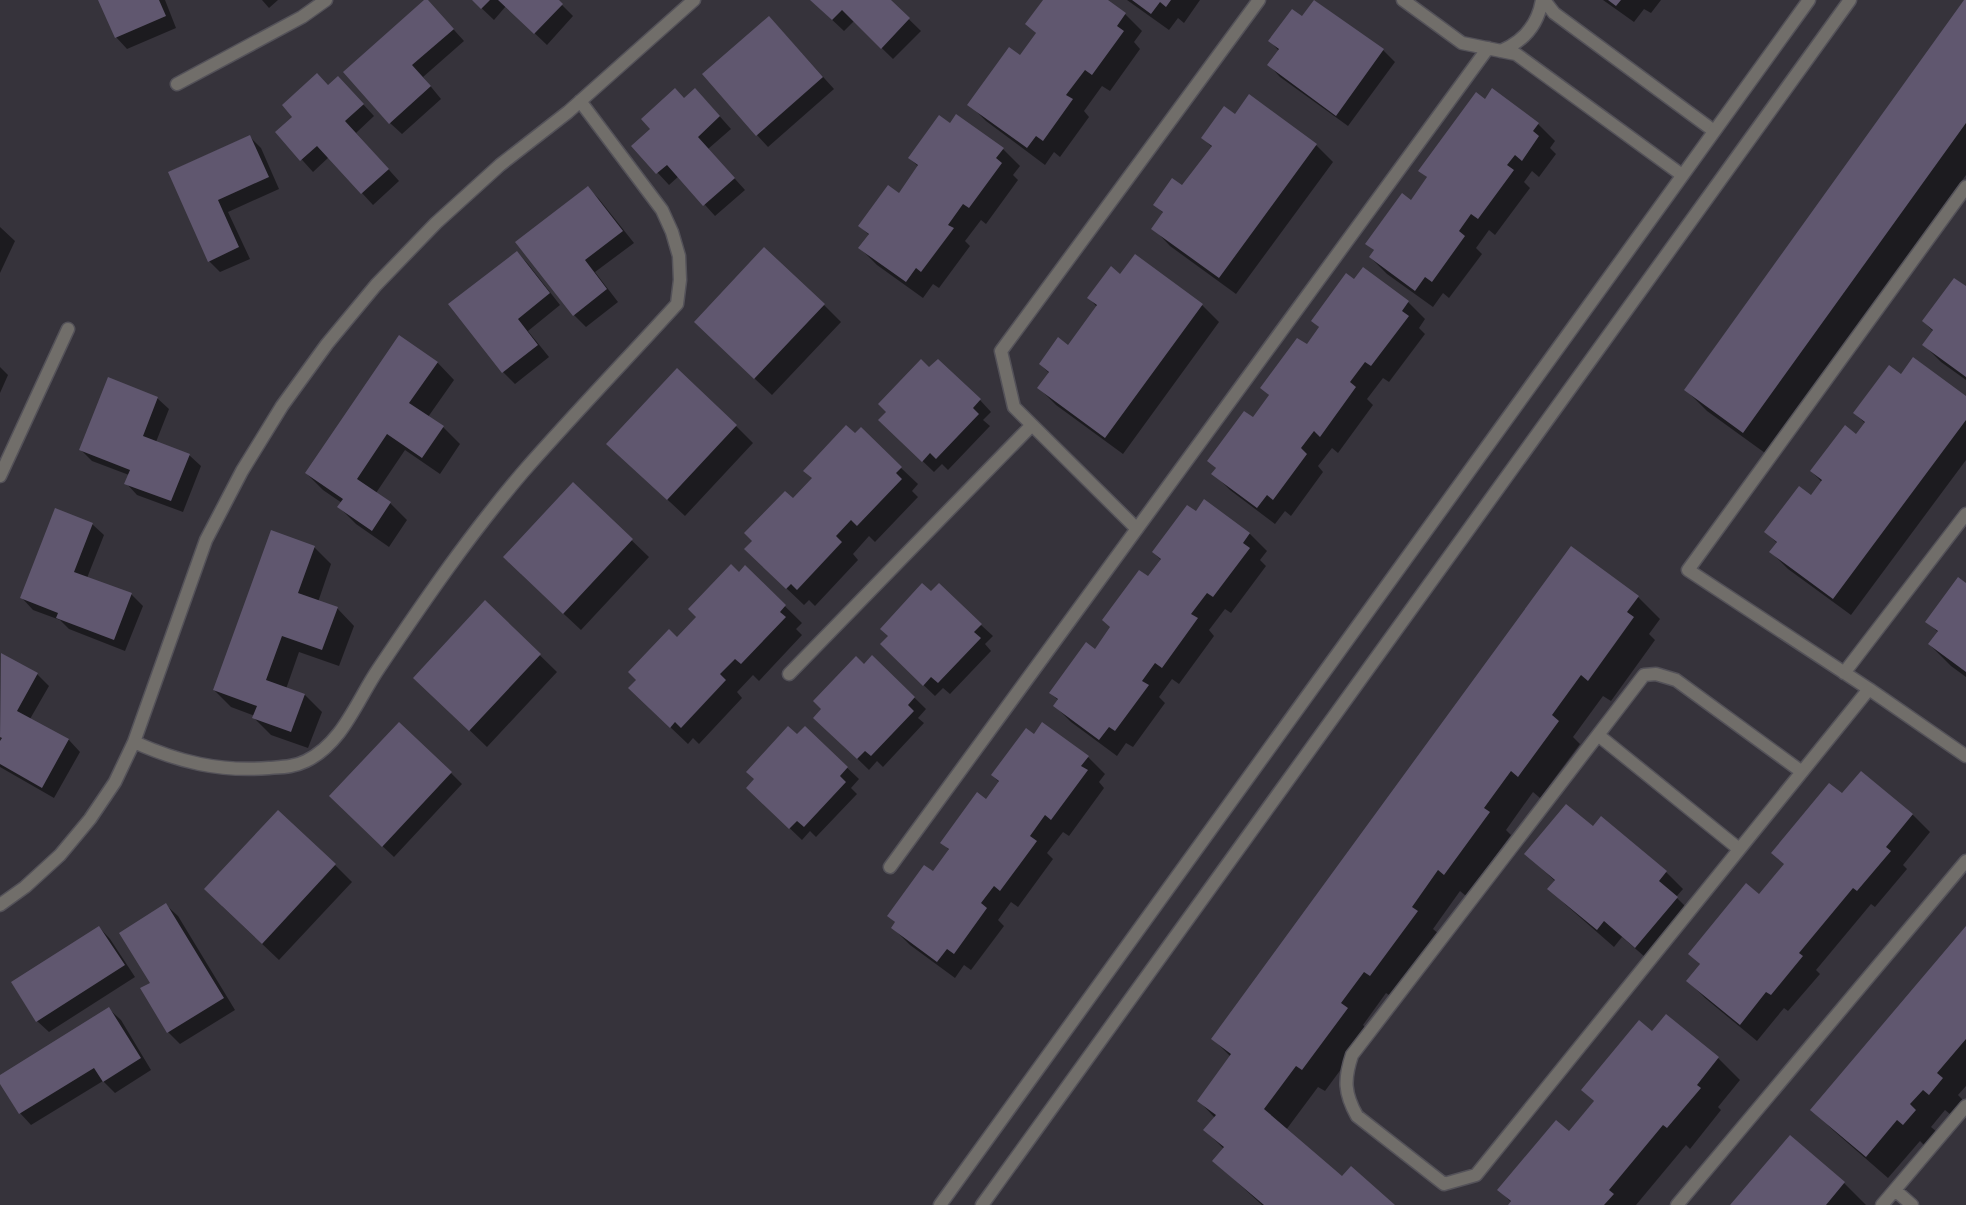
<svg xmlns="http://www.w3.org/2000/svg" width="1966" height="1205" viewBox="0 0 1966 1205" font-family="'Space Grotesk',sans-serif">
<rect width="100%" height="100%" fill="#36333b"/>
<path fill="#0007" d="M 99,0 L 165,0 L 176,28 L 127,49 L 116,37 Z
M 262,0 L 278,0 L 269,8 Z
M 427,0 L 464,41 L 423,77 L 441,99 L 402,134 L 390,123 Z
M 473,0 L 557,0 L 573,16 L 547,45 L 506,6 L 494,20 Z
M 811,0 L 889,0 L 921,31 L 893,59 L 854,21 L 844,31 Z
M 1044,0 L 1106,0 L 1125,14 L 1142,31 L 1134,42 L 1140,49 L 1110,91 L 1102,86 L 1084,111 L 1089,117 L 1060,157 L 1054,152 L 1045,165 L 986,121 L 969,104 L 1021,57 L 1037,34 L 1027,24 Z
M 1127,0 L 1200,0 L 1184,23 L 1178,18 L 1169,30 Z
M 1603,0 L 1661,0 L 1651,13 L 1644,9 L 1634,22 Z
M 1966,0 L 1966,175 L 1765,453 L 1707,411 L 1685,389 Z
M 1315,1 L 1383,50 L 1395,62 L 1348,126 L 1280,77 L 1269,65 L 1279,51 L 1270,41 L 1303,18 Z
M 769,17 L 834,89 L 768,147 L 757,135 Z
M 349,89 L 374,116 L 356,133 L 399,181 L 373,205 L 329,157 L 313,172 L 277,132 Z
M 684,100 L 707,102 L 731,129 L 708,149 L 745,190 L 715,216 L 679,176 L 669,185 L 633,146 Z
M 1486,101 L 1538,124 L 1555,141 L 1550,148 L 1556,154 L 1539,177 L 1532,171 L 1524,182 L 1530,188 L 1495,235 L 1489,230 L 1476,248 L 1482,254 L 1449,298 L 1443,293 L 1433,307 L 1387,274 L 1370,257 L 1375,251 L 1367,244 L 1411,201 L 1428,178 L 1420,171 Z
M 1235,116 L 1316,145 L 1333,162 L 1236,294 L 1170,246 L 1153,228 L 1163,213 L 1155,204 L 1183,187 L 1212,147 L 1203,138 Z
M 950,125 L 1003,149 L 1020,166 L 1013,175 L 1018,180 L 986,224 L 981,220 L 965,241 L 970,246 L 939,288 L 933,284 L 923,298 L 877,265 L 860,248 L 869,235 L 860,226 L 899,194 L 919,167 L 909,158 Z
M 249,136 L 261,148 L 279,189 L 228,212 L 250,259 L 220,272 L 209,261 L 169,172 Z
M 587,187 L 599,199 L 634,243 L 595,272 L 618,302 L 586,327 L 574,315 L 517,242 Z
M 0,227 L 15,241 L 0,273 Z
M 517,252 L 528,264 L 560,305 L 528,331 L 549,357 L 515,384 L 503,372 L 450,304 Z
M 1363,269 L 1408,302 L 1425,319 L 1419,328 L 1425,334 L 1389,382 L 1383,378 L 1367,399 L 1373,405 L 1338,453 L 1332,448 L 1318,466 L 1323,472 L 1291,516 L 1285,511 L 1275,524 L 1230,490 L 1213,473 L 1217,469 L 1209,461 L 1253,419 L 1270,396 L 1262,388 L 1307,346 L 1320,328 L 1313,321 L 1354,281 Z
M 1121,275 L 1202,305 L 1219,322 L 1123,454 L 1056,405 L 1039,388 L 1049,373 L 1040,364 L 1069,347 L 1097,307 L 1089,298 Z
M 1966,288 L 1966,380 L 1941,362 L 1924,345 L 1934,332 L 1923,321 Z
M 824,305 L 841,322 L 772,395 L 713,339 Z
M 437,362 L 454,380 L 428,417 L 443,427 L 460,444 L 440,474 L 405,450 L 376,493 L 390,503 L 407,520 L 389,547 L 356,524 L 339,507 L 342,503 L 323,490 L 306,473 Z
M 0,367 L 8,375 L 0,393 Z
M 929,368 L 980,400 L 991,412 L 983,420 L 990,426 L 948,470 L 942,464 L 934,472 L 892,432 Z
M 1901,376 L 1966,398 L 1966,460 L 1851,615 L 1788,569 L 1771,552 L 1777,543 L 1766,532 L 1811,497 L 1822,482 L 1811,471 L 1857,436 L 1866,424 L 1854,413 Z
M 157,398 L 169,409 L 156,442 L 189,455 L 201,466 L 183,512 L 137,495 L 126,483 L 129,475 L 92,461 L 81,450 Z
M 736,426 L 753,443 L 685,516 L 625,460 Z
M 901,468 L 918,484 L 912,491 L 918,497 L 875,542 L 869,536 L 853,554 L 858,560 L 815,606 L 809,600 L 804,605 L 763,566 L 793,500 Z
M 573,484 L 649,557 L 581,630 L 521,574 Z
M 1204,501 L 1250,534 L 1267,551 L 1260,560 L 1266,566 L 1231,613 L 1225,609 L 1209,630 L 1214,636 L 1179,684 L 1172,679 L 1159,697 L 1165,703 L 1133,747 L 1126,743 L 1117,756 L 1071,722 L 1054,705 L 1058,700 L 1050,693 L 1095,650 L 1161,560 L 1153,552 L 1196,513 Z
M 92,524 L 104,535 L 87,578 L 131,594 L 143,606 L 125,651 L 69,629 L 60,620 L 33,610 L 22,598 Z
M 314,547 L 331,564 L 318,602 L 337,608 L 354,626 L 339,666 L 299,652 L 286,689 L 305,695 L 322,712 L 308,748 L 271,735 L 254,718 L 255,716 L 231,707 L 214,690 Z
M 1571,548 L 1638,597 L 1660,619 L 1649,634 L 1655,640 L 1611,701 L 1603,696 L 1573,737 L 1580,744 L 1540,798 L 1533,792 L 1506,830 L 1511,835 L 1466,896 L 1460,891 L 1433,929 L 1439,934 L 1392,997 L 1386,993 L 1363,1025 L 1369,1031 L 1325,1091 L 1318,1087 L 1286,1130 L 1342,1178 L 1394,1205 L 1262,1205 L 1214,1161 L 1224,1149 L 1205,1130 L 1215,1118 L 1199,1101 L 1231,1057 L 1213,1039 Z
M 745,567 L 802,623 L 796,629 L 802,635 L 759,681 L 753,675 L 737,692 L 742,698 L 699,744 L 693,738 L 688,744 L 647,705 L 677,639 Z
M 1966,584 L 1966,677 L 1951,666 L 1929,644 L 1938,632 L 1927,622 Z
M 485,602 L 557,672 L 487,747 L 432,694 Z
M 981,625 L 993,636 L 985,644 L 991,651 L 950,694 L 943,688 L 935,696 L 893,656 Z
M 1,655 L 37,674 L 49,686 L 30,719 L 69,740 L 80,752 L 54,798 L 0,767 Z
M 873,657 L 926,709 L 918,718 L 924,723 L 883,767 L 877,761 L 869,770 L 827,729 L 864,666 Z
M 805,728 L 859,779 L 851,788 L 857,794 L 816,837 L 810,831 L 802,840 L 759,799 L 797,736 Z
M 1034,736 L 1088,757 L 1105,774 L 1099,782 L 1104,788 L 1069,836 L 1063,832 L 1047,853 L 1053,859 L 1018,907 L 1011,902 L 998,920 L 1004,926 L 971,970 L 964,965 L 955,978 L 910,945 L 893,928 L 896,923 L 888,915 L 933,873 L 949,850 L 942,842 L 987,801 L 1000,783 L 992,775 Z
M 1861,772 L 1913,815 L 1930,832 L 1903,865 L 1907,869 L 1875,907 L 1871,904 L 1816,970 L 1820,974 L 1788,1011 L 1784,1008 L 1757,1041 L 1705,998 L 1688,981 L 1701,965 L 1689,954 L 1759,896 Z
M 451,773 L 462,784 L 394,857 L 342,808 Z
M 1593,828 L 1666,872 L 1683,889 L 1676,897 L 1694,915 L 1653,964 L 1622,937 L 1614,947 L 1566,905 L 1549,888 L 1555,881 L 1526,854 Z
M 335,865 L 352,882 L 279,960 L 222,906 Z
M 166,905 L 178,916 L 235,1010 L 180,1044 L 168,1032 L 152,983 Z
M 99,927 L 110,939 L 135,977 L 49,1032 L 37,1021 Z
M 1966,928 L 1966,1086 L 1958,1095 L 1963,1100 L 1951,1115 L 1945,1110 L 1931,1127 L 1937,1132 L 1925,1146 L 1920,1141 L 1888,1178 L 1834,1131 L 1812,1110 Z
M 109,1009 L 121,1020 L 151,1070 L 115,1093 L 103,1081 L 31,1125 L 20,1113 L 0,1082 L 0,1077 Z
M 1666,1015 L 1718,1058 L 1740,1080 L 1718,1107 L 1721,1110 L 1690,1149 L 1686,1145 L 1636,1205 L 1509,1205 L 1511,1202 L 1499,1190 L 1569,1133 L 1595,1102 L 1582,1090 L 1652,1032 Z
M 1790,1137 L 1844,1183 L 1866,1205 L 1732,1205 Z"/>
<path fill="#60576f" d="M 98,0 L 159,0 L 166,16 L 115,38 Z
M 424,0 L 428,0 L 454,29 L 412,65 L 431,86 L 389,124 L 343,72 Z
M 472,0 L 490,0 L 481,9 Z
M 498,0 L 559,0 L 563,4 L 534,34 Z
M 810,0 L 891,0 L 910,18 L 881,49 L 842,10 L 832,20 Z
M 1043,0 L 1108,0 L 1126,13 L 1117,26 L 1124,31 L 1092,75 L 1085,70 L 1066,95 L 1073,99 L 1043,141 L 1036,136 L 1027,148 L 967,105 L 1009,47 L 1020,55 L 1036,33 L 1025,24 Z
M 1132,0 L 1171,0 L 1166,7 L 1160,2 L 1151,14 Z
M 1314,0 L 1384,49 L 1336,116 L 1267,65 L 1279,49 L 1268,41 L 1292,9 L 1302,16 Z
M 1608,0 L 1621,0 L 1616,6 Z
M 1964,0 L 1966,0 L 1966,123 L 1743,433 L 1684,390 Z
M 769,16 L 823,77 L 756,136 L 702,74 Z
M 317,73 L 328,85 L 338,76 L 364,104 L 345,121 L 389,169 L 361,194 L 317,146 L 300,161 L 275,132 L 292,117 L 282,105 Z
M 675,88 L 684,98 L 695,88 L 720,116 L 698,137 L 735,178 L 703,206 L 667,165 L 656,174 L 631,146 L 650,129 L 641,119 Z
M 1492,88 L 1539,123 L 1533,131 L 1539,136 L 1522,161 L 1515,155 L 1507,165 L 1514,170 L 1478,219 L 1471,214 L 1459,231 L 1465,236 L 1432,282 L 1425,277 L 1415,291 L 1369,257 L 1374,250 L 1365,244 L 1402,193 L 1411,200 L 1427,177 L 1418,171 L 1476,92 L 1485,99 Z
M 1249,94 L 1317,144 L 1219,278 L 1151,229 L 1163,212 L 1153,205 L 1172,178 L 1182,185 L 1212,146 L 1201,138 L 1224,106 L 1235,114 Z
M 956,114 L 1004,148 L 996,158 L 1002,163 L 969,208 L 963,204 L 948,225 L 954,228 L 921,272 L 916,268 L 906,282 L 858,248 L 869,234 L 858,226 L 888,185 L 899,193 L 918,165 L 908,158 L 939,115 L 950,123 Z
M 250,135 L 269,177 L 218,200 L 239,247 L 208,262 L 168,172 Z
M 588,186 L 623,231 L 585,260 L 607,289 L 573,316 L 515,242 Z
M 764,247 L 825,304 L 754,379 L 694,322 Z
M 517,251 L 550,293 L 518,319 L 538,345 L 502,373 L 448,304 Z
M 1135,254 L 1203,304 L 1105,438 L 1037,388 L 1049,372 L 1039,364 L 1058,337 L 1068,345 L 1097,305 L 1087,298 L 1111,266 L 1120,274 Z
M 1363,267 L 1409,301 L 1402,311 L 1409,316 L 1371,366 L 1365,362 L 1350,382 L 1356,387 L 1320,437 L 1314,431 L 1301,448 L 1307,454 L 1273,500 L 1267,495 L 1257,508 L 1211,474 L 1216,468 L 1207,461 L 1244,411 L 1253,417 L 1269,395 L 1260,388 L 1297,338 L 1307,344 L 1319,327 L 1311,321 L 1346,273 L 1354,279 Z
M 1954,278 L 1966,286 L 1966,377 L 1922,345 L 1933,330 L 1922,321 Z
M 399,335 L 438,362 L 409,403 L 444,426 L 422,458 L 387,434 L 357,479 L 391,502 L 372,531 L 337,507 L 343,499 L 305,473 Z
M 1913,357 L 1966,396 L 1966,420 L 1833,599 L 1769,552 L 1777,542 L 1764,532 L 1799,486 L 1811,495 L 1822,480 L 1810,471 L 1845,425 L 1856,434 L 1865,422 L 1853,413 L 1889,365 L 1901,374 Z
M 921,359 L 929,367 L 938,359 L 981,399 L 973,408 L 979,414 L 936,459 L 930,453 L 922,462 L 878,420 L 886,412 L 878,404 Z
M 677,368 L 737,425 L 667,500 L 606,444 Z
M 108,377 L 158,397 L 143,436 L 190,454 L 171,501 L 124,484 L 130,470 L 79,450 Z
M 846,425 L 855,433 L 861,427 L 902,467 L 896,473 L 902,479 L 857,526 L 851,520 L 836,536 L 842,542 L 797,590 L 791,584 L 786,589 L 744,549 L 752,541 L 744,533 L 785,491 L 793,498 L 812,478 L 803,471 Z
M 573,482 L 633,539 L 563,614 L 503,557 Z
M 1204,499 L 1250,533 L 1243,543 L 1250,548 L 1213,597 L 1207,593 L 1191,614 L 1198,618 L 1162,668 L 1155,663 L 1142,681 L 1149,685 L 1115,731 L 1109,727 L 1099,740 L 1053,706 L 1058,699 L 1049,693 L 1086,642 L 1095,649 L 1110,627 L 1102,620 L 1139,570 L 1148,576 L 1161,559 L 1152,552 L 1187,505 L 1196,511 Z
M 55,508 L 93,523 L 74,572 L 132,593 L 114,640 L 56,618 L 58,613 L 20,598 Z
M 271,530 L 315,546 L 298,593 L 338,607 L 322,650 L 282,636 L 266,680 L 305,694 L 291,732 L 252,718 L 257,706 L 213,690 Z
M 1571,546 L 1639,596 L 1627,612 L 1634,617 L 1588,681 L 1581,675 L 1552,715 L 1559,721 L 1518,777 L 1511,771 L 1484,808 L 1490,812 L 1444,875 L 1438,870 L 1412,907 L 1418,911 L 1370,976 L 1364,972 L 1341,1003 L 1348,1008 L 1302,1070 L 1296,1066 L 1264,1109 L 1342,1176 L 1351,1166 L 1395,1205 L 1264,1205 L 1212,1161 L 1224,1147 L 1203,1130 L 1216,1115 L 1197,1101 L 1231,1054 L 1211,1039 Z
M 731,564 L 739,572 L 745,565 L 786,605 L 780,612 L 786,617 L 741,664 L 735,659 L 720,674 L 726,680 L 681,728 L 675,722 L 670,728 L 628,688 L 636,680 L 628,672 L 669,629 L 677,637 L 696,617 L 688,609 Z
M 1958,577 L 1966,583 L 1966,672 L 1928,644 L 1938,631 L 1925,622 Z
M 922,583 L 931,591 L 939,583 L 982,624 L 974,632 L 981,638 L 938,683 L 931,677 L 923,686 L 880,644 L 888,636 L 880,629 Z
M 485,600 L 541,654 L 469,731 L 413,678 Z
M 1,653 L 38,673 L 17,711 L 69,739 L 42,788 L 0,764 L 0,741 L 2,738 L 0,737 Z
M 872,655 L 915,697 L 908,705 L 914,711 L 871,756 L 865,751 L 857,759 L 813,718 L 821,709 L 813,701 L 856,656 L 864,664 Z
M 399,722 L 452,772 L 382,847 L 329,796 Z
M 1042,722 L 1089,756 L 1081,766 L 1088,770 L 1051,820 L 1045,815 L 1030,836 L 1037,841 L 1000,891 L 994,886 L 981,903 L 987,908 L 954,954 L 947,949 L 937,962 L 891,928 L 895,922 L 887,916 L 924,865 L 933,871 L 949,849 L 940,843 L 977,792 L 986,799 L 999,781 L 991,775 L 1026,728 L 1034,734 Z
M 788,726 L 797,734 L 805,726 L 848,767 L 840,776 L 846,782 L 804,827 L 797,821 L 789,829 L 746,788 L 754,779 L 746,772 Z
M 1861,771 L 1913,814 L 1886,847 L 1891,851 L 1857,891 L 1853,888 L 1799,953 L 1803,956 L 1771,995 L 1766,992 L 1740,1025 L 1686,981 L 1700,964 L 1688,954 L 1746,883 L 1759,894 L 1784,864 L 1771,853 L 1829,783 L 1842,793 Z
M 1566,804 L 1593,826 L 1601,816 L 1667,871 L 1659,881 L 1678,897 L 1635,948 L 1604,921 L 1597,930 L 1547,889 L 1555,880 L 1524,854 Z
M 278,810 L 336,864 L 262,944 L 204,889 Z
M 166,903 L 224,998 L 167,1033 L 140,988 L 150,983 L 119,933 Z
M 99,926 L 125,965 L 36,1022 L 11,982 Z
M 1966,926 L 1966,1039 L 1937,1073 L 1943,1078 L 1929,1095 L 1923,1090 L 1910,1104 L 1916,1110 L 1903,1125 L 1897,1120 L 1866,1157 L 1810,1110 Z
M 109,1007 L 141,1058 L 103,1082 L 94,1068 L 19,1114 L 0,1084 L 0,1075 Z
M 1666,1014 L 1719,1057 L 1697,1085 L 1701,1088 L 1667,1128 L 1663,1125 L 1609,1190 L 1614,1194 L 1604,1205 L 1508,1205 L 1511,1201 L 1497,1190 L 1556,1120 L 1569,1131 L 1594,1101 L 1581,1090 L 1639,1020 L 1652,1031 Z
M 1790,1135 L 1845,1182 L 1826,1205 L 1730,1205 Z"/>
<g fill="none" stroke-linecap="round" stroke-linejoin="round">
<defs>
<path id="lane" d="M 1403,0 L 1462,43 L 1516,54 L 1682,175
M 1544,0 L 1554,13 L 1714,131
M 1501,51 C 1524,41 1538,25 1542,0
M 177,84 L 302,17 L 326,0
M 1966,187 L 1688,570 L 1869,689 L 1966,756
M 0,476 L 68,329
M 1137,529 L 1014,407 L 1001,351 L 1259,0
M 1844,673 L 1966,514
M 789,674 L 1032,425
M 1598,735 L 1739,849
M 134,742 C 179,762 219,772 269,768 C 282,767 294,767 306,761 C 343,743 357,700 379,668 C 424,601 470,534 523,472 C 573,415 626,360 677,304 L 680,280 L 679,256 L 672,232 L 662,210 L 580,101
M 1802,772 L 1676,680 L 1656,674 L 1644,675 L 1352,1055 C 1344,1079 1344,1093 1357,1116 L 1444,1184 L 1476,1175 L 1869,689
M 890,867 L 1488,48
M 0,905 L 25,887 L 60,855 L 90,819 L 115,782 L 134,742 L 206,540 L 242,471 L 282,406 L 327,344 L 376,285 L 436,223 L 500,165 L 568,112 L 694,0
M 1895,1190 L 1912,1205
M 1677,1205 L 1966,861
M 1882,1205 L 1966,1106"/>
<path id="street" d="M 940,1205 L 1809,0
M 982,1205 L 1850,0"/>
</defs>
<use href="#lane" stroke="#545259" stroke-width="15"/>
<use href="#street" stroke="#545259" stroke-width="15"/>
<use href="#lane" stroke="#716e6a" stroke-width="12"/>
<use href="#street" stroke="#716e6a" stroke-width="12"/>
</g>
</svg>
